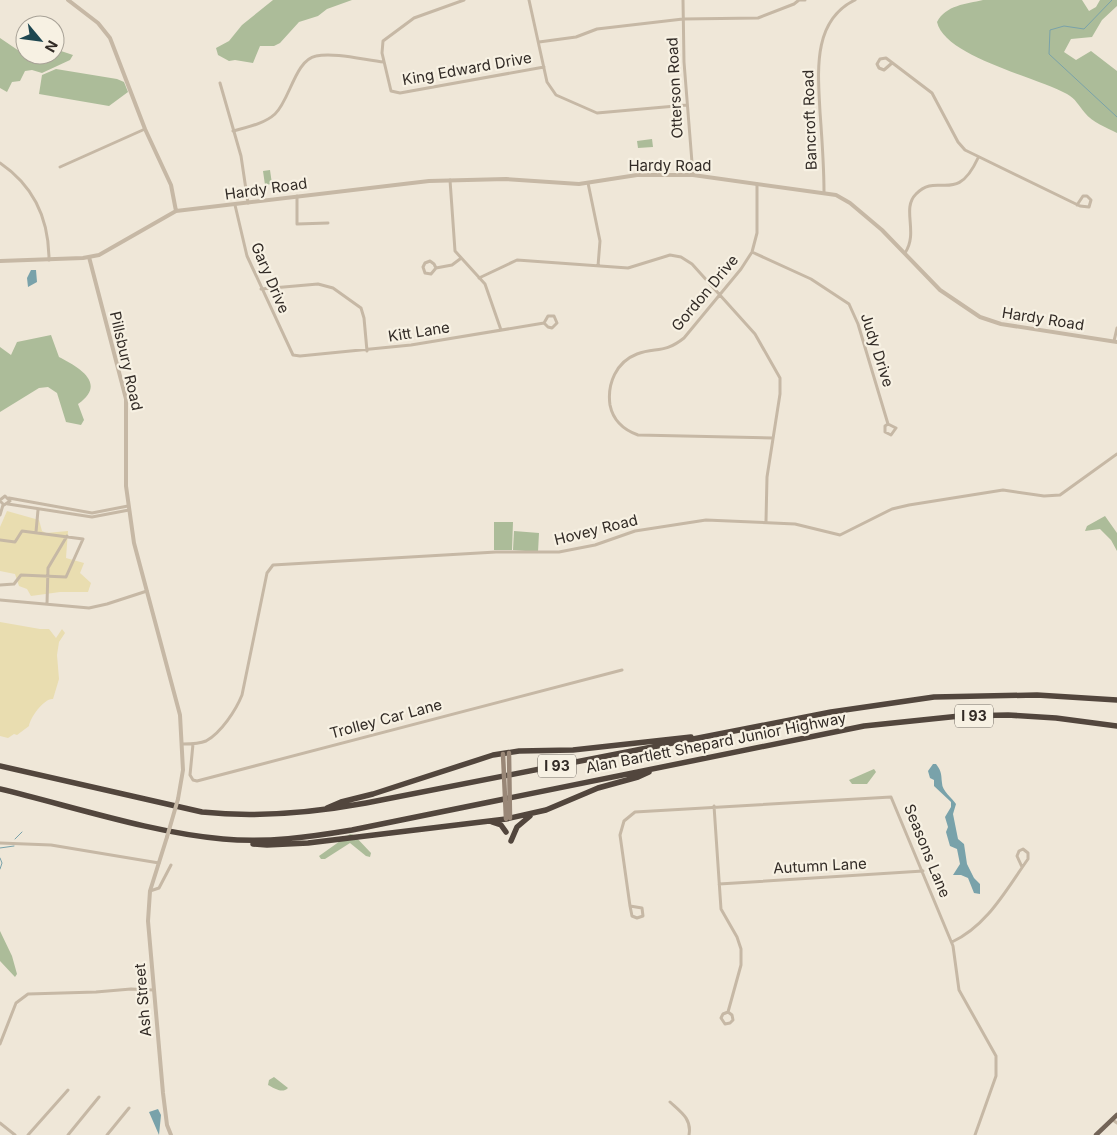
<svg xmlns="http://www.w3.org/2000/svg" width="1117" height="1135" viewBox="0 0 1117 1135" font-family="Inter,sans-serif">
<rect width="100%" height="100%" fill="#efe7d8"/>
<path fill="#acbc99" d="M 273,0 L 352,0 L 327,9 L 318,16 L 299,22 L 280,43 L 274,46 L 260,46 L 253,63 L 235,60 L 229,61 L 218,55 L 216,48 L 229,41 L 242,25 Z
M 983,0 L 1082,0 L 1089,11 L 1096,7 L 1100,0 L 1117,0 L 1117,6 L 1102,20 L 1092,37 L 1071,39 L 1064,52 L 1076,60 L 1091,51 L 1117,71 L 1117,133 C 1107,128 1092,122 1085,113 C 1078,105 1076,99 1067,94 C 1037,77 945,57 937,22 C 946,5 966,4 983,0 Z
M 0,38 L 25,55 L 55,55 L 55,49 L 73,55 L 70,60 L 42,73 L 32,70 L 25,71 L 20,81 L 12,82 L 7,92 L 0,88 Z
M 56,69 L 117,79 L 124,82 L 128,92 L 109,106 L 39,94 L 42,75 Z
M 652,139 L 653,147 L 638,148 L 637,141 Z
M 270,170 L 272,184 L 265,185 L 263,171 Z
M 51,335 L 59,357 C 78,367 108,383 78,404 L 84,420 L 81,425 L 66,422 L 57,393 L 48,387 L 39,388 L 0,412 L 0,347 L 11,355 L 17,342 Z
M 1105,516 L 1117,533 L 1117,551 L 1111,540 L 1100,529 L 1085,531 L 1087,526 Z
M 494,522 L 513,522 L 512,550 L 494,550 Z
M 514,531 L 539,533 L 538,552 L 513,550 Z
M 874,769 L 876,772 L 867,784 L 852,784 L 849,780 Z
M 350,834 L 354,835 L 371,853 L 370,857 L 366,856 L 350,843 L 325,859 L 321,859 L 319,856 Z
M 0,931 L 12,956 L 17,974 L 15,977 L 0,961 Z
M 274,1077 L 288,1088 C 282,1094 274,1088 268,1085 L 269,1080 Z"/>
<path fill="#e9ddb0" d="M 7,511 L 39,520 L 42,531 L 46,533 L 68,531 L 66,558 L 84,563 L 80,573 L 91,583 L 88,592 L 60,592 L 31,596 L 27,589 L 19,586 L 15,574 L 0,571 L 0,527 Z
M 0,622 L 40,629 L 49,629 L 56,638 L 62,629 L 65,633 L 59,642 L 57,655 L 59,679 L 53,699 C 44,698 30,718 29,726 L 17,735 L 14,734 L 8,738 L 0,736 Z"/>
<path fill="#79a2aa" d="M 31,270 L 36,270 L 37,282 L 28,287 L 27,278 Z
M 933,764 L 936,764 C 942,772 941,774 942,783 C 942,791 952,798 956,804 L 953,814 L 958,839 L 964,844 L 967,864 L 974,878 L 980,884 L 980,894 L 974,893 L 968,878 L 961,875 L 953,875 L 960,864 L 957,849 L 950,846 L 946,832 L 948,827 L 945,817 L 951,807 L 951,802 L 934,786 L 934,780 L 930,778 L 928,771 Z
M 158,1109 L 161,1115 L 159,1135 L 149,1112 Z"/>
<g fill="none" stroke-linecap="round" stroke-linejoin="round">
<path stroke="#79a2aa" stroke-width="1" d="M 1112,0 L 1084,29 L 1064,26 L 1050,30 L 1049,54 L 1117,117
M 15,839 L 22,832
M 0,848 L 14,846
M 0,858 L 2,863 L 0,869"/>
<path stroke="#c6b8a5" stroke-width="3" d="M 464,0 L 414,18 L 383,41 L 382,53 L 391,91 L 400,93 L 544,67
M 529,0 L 547,82 L 556,95 L 597,113 L 687,105
M 683,0 L 684,62 L 693,175
M 799,0 L 805,0
M 539,42 L 576,37 L 597,29 L 683,19 L 758,18 L 794,4 L 799,0
M 892,63 L 884,70 L 879,68 L 877,64 L 880,59 L 886,58 L 932,93 L 958,142 L 965,150 L 1080,206 L 1089,207 L 1091,200 L 1087,196 L 1083,196 L 1077,205
M 220,83 L 241,156 L 248,203
M 233,131 C 247,127 264,124 275,114 C 290,100 295,60 316,56 C 334,52 365,60 384,62
M 0,163 C 34,186 49,219 49,260
M 60,167 L 145,129
M 450,180 L 455,251 L 485,284 L 501,330
M 588,183 L 600,241 L 598,266
M 757,184 L 757,233 L 752,252 L 741,269 L 684,338 C 664,354 656,347 637,354 C 616,362 607,384 610,405 C 613,420 624,430 638,435 L 773,438
M 824,192 C 824,165 822,139 820,112 C 818,72 812,21 855,0
M 297,196 L 297,224 L 328,223
M 235,205 L 247,256 L 293,355 L 300,356 L 411,345 L 544,323 L 548,327 L 552,328 L 557,323 L 554,316 L 548,316 L 544,323
M 752,252 L 811,279 L 849,304 L 858,324 L 888,424 L 885,426 L 885,432 L 891,435 L 896,428 L 888,424
M 905,253 C 919,232 901,209 916,194 C 938,171 956,206 978,158
M 436,268 L 434,264 L 430,261 L 425,263 L 423,267 L 425,273 L 431,274 L 436,268 L 452,265 L 460,259
M 479,278 L 517,260 L 628,268 L 670,255 L 681,257 L 692,264 L 755,334 L 780,378 L 780,394 L 767,477 L 766,521
M 261,289 L 318,284 L 333,288 L 361,308 L 364,318 L 367,351
M 1114,341 L 1117,328
M 9,498 L 92,513 L 128,506
M 0,500 L 5,496 L 10,501 L 4,505 L 0,501
M 8,504 L 92,517 L 129,510
M 0,515 L 3,505
M 36,532 L 38,510
M 0,540 L 15,542 L 22,531 L 83,539 L 66,577 L 21,575 L 14,584 L 0,585
M 0,600 L 89,608 L 107,604 L 147,591
M 47,604 L 48,568 L 67,536
M 183,744 C 191,744 199,744 206,741 C 221,733 236,710 242,695 L 267,573 L 273,565 L 496,552 L 559,552 L 595,545 L 635,531 L 706,520 L 795,524 L 840,535 L 892,509 L 909,505 L 1003,490 L 1044,496 L 1060,495 L 1117,454
M 193,744 L 190,775 L 193,780 L 197,781 L 622,670
M 714,806 L 721,909 L 737,937 L 741,949 L 741,965 L 728,1012 L 723,1014 L 721,1018 L 725,1024 L 730,1023 L 733,1020 L 732,1015 L 728,1012
M 0,843 L 51,845 L 159,863
M 719,884 L 923,871
M 150,891 L 159,888 L 171,865
M 630,906 L 642,908 L 643,916 L 637,918 L 632,916 L 630,906 L 620,835 L 624,821 L 635,812 L 891,797 L 953,946 L 959,990 L 996,1056 L 996,1076 L 975,1135
M 952,942 C 987,926 1006,890 1028,859 L 1028,853 L 1023,849 L 1019,851 L 1017,856 L 1022,867
M 0,1044 L 16,1003 L 28,994 L 96,992 L 131,989 L 154,990
M 670,1102 C 681,1112 692,1119 689,1135
M 1113,1120 L 1117,1123
M 0,1123 L 15,1135
M 28,1135 L 68,1090
M 68,1135 L 99,1097
M 107,1135 L 129,1108"/>
<path stroke="#c6b8a5" stroke-width="4" d="M 68,0 L 98,23 L 110,38 L 145,129 L 171,185 L 176,211
M 89,257 L 126,399 L 126,486 L 134,543 L 180,715 L 183,770 L 178,799
M 0,261 L 83,258 L 99,255 L 176,211 L 429,181 L 506,179 L 579,184 L 637,175 L 693,175 L 836,195 L 850,203 L 882,230 L 940,290 L 980,317 L 1001,324 L 1117,342
M 167,837 L 150,891 L 148,921 L 163,1093 L 167,1125 L 171,1135"/>
<path stroke="#736457" stroke-width="4.5" d="M 1096,1135 L 1117,1115"/>
<path stroke="#52463d" stroke-width="5.5" d="M 0,766 L 202,812 C 258,818 311,813 366,803 L 831,712 L 934,697 L 1037,695 L 1117,700
M 0,789 C 71,806 152,833 223,839 C 267,843 310,837 352,830 L 864,726 L 960,716 L 1008,715 L 1056,718 L 1117,726
M 327,808 L 341,802 L 373,794 L 493,755 L 519,751 L 573,750 L 691,737
M 492,822 L 501,825 L 506,832
M 511,841 L 517,827 L 530,816
M 253,844 L 267,845 L 308,843 L 506,819 L 546,810 L 598,788 L 638,777 L 649,772"/>
<path stroke="#c6b8a5" stroke-width="4" d="M 167,837 L 178,799"/>
<path stroke="#998777" stroke-width="4.5" d="M 509,753 L 510,818
M 503,754 L 506,819"/>
</g>
<g text-anchor="middle" stroke-width="4.5" stroke-linejoin="round" paint-order="stroke">
<g fill="#f7f1e3" stroke="#6d665f" stroke-width="1">
<rect x="955" y="704.5" width="38" height="23" rx="4"/>
<rect x="538" y="754.5" width="38" height="23" rx="4"/>
</g>
<g font-size="14" font-weight="bold" fill="#322b26">
<text x="974" y="721">I 93</text>
<text x="557" y="771">I 93</text>
</g>
<g font-size="15" fill="#322b26" stroke="#f7f1e3">
<text transform="translate(467 69) rotate(-10)" y="5">King Edward Drive</text>
<text transform="translate(675 88) rotate(-93)" y="5">Otterson Road</text>
<text transform="translate(810 120) rotate(-92)" y="5">Bancroft Road</text>
<text x="670" y="171">Hardy Road</text>
<text transform="translate(266 189) rotate(-8)" y="5">Hardy Road</text>
<text transform="translate(270 278) rotate(67)" y="5">Gary Drive</text>
<text transform="translate(705 293) rotate(-50)" y="5">Gordon Drive</text>
<text transform="translate(1043 319) rotate(9)" y="5">Hardy Road</text>
<text transform="translate(419 332) rotate(-9)" y="5">Kitt Lane</text>
<text transform="translate(877 350) rotate(72)" y="5">Judy Drive</text>
<text transform="translate(126 361) rotate(77)" y="5">Pillsbury Road</text>
<text transform="translate(596 530) rotate(-14)" y="5">Hovey Road</text>
<text transform="translate(386 719) rotate(-15)" y="5">Trolley Car Lane</text>
<text transform="translate(716 743) rotate(-11)" y="5">Alan Bartlett Shepard Junior Highway</text>
<text transform="translate(927 851) rotate(68)" y="5">Seasons Lane</text>
<text transform="translate(820 866) rotate(-3)" y="5">Autumn Lane</text>
<text transform="translate(143 1000) rotate(-95)" y="5">Ash Street</text>
</g>
</g>
<g transform="translate(40 40) rotate(119)"><circle r="24" fill="#f7f1e3" stroke="#a8a297"/>
<path d="M0-4L9 19L0 12L-9 19Z" fill="#1e4750"/>
<text y="-8" font-size="14" font-weight="bold" text-anchor="middle" fill="#322b26">N</text>
</g>
</svg>
